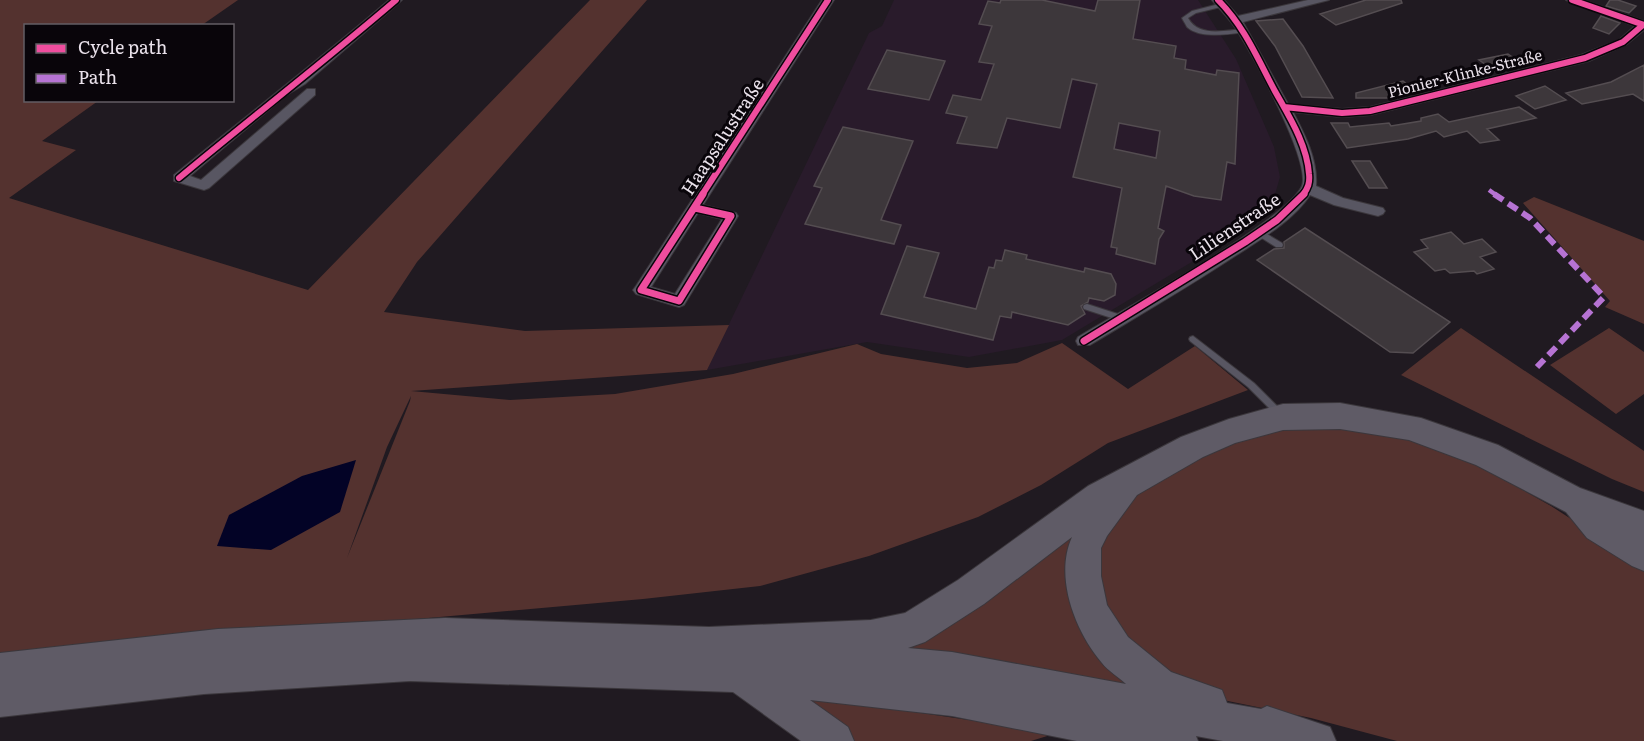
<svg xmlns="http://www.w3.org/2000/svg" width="1644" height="741" viewBox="0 0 1644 741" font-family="Literata,serif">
<rect width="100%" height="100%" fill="#201a21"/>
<path fill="#291b2b" d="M 894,0 L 1198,0 L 1236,59 L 1274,147 L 1280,177 L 1272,205 L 1230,239 L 1062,340 L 969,357 L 867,342 L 707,370 L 869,33 L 882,26 Z"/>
<path fill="#54322f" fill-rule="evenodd" d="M 0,0 L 238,0 L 202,25 L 26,26 L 26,100 L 98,101 L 42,141 L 76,150 L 9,198 L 308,290 L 590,0 L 647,0 L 417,262 L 384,312 L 525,331 L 729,325 L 707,370 L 411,391 L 510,400 L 615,394 L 733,374 L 857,344 L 881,354 L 967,368 L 1017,363 L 1062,343 L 1128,389 L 1195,346 L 1248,390 L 1108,443 L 1041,485 L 978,517 L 869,556 L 760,586 L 643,599 L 0,656 ZM 411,396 L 410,401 L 347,558 L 387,447 Z
M 1534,197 L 1644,241 L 1644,324 L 1605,307 L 1610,301 L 1523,203 Z
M 1461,328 L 1644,451 L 1644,492 L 1612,479 L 1401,375 Z
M 1609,328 L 1644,352 L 1644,394 L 1616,414 L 1550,365 Z
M 1329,424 L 1399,435 L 1475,463 L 1551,506 L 1644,566 L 1644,741 L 1397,741 L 1311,718 L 1218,699 L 1178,685 L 1104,623 L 1098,535 L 1125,505 L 1154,482 L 1194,460 L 1259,432 Z
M 1082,514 L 1072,570 L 1172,701 L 868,644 Z
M 786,693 L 1057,733 L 1031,741 L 853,741 Z"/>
<path fill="#030326" d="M 356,460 L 340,512 L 271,550 L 217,546 L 229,515 L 302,476 Z"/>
<path fill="#3d373b" stroke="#544d51" stroke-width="1.5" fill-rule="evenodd" d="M 1001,0 L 1042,0 L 1095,11 L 1098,0 L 1140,0 L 1133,39 L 1176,46 L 1174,58 L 1186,60 L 1185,69 L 1216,75 L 1217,70 L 1239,73 L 1235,164 L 1227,162 L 1221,200 L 1194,196 L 1166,186 L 1158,228 L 1164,231 L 1159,239 L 1155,264 L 1116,254 L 1117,248 L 1111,247 L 1122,188 L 1073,177 L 1097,84 L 1072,79 L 1060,128 L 1007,118 L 997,148 L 957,143 L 967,117 L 946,113 L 953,95 L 981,100 L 994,64 L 979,62 L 992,26 L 979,24 L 988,1 L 1000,3 ZM 1119,123 L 1160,131 L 1156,158 L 1114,149 Z
M 1366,0 L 1401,0 L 1402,3 L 1336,25 L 1320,14 Z
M 1610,0 L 1618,0 L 1636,6 L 1629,13 L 1606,6 Z
M 1601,16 L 1620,23 L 1609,34 L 1593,28 Z
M 1283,19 L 1303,46 L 1333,98 L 1302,97 L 1275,46 L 1256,21 Z
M 887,50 L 945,61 L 929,100 L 868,89 Z
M 1508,54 L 1524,65 L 1495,71 L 1479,60 Z
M 1644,65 L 1644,101 L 1633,94 L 1582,104 L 1566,93 L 1611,82 Z
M 1403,81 L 1417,92 L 1392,98 L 1356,98 L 1356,93 Z
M 1545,86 L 1566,100 L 1535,109 L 1516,96 Z
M 1519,107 L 1536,118 L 1487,129 L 1499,140 L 1480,143 L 1467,131 L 1444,137 L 1436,131 L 1408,139 L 1347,148 L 1331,123 L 1348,123 L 1350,127 L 1389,123 L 1391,126 L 1421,121 L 1421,118 L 1438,114 L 1449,122 Z
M 843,127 L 913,141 L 881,220 L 901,225 L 894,244 L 805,224 L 822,188 L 814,186 Z
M 1352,161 L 1370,161 L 1387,188 L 1369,188 Z
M 1305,228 L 1450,322 L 1413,353 L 1390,352 L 1257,260 L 1274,249 L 1284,248 L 1284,242 Z
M 1451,232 L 1464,244 L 1482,239 L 1496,252 L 1480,257 L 1494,269 L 1477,274 L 1474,271 L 1450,273 L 1445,269 L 1435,271 L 1414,252 L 1428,248 L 1421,240 Z
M 907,246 L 939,253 L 924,297 L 976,309 L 989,267 L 994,268 L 996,260 L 1002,261 L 1005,250 L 1027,255 L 1026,259 L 1084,272 L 1085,268 L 1111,274 L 1116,284 L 1115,295 L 1104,301 L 1089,298 L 1088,302 L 1081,306 L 1085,314 L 1068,325 L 1012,312 L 1011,318 L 1000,316 L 993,340 L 881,314 Z"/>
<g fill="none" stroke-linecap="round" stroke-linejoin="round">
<defs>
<path id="lane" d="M 1223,3 L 1226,5 L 1225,6 L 1196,13 L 1188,18 C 1199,38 1226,30 1244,29 L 1246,30 L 1246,32 C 1231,34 1199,39 1187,27 C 1186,25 1183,20 1182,18 L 1192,11 Z
M 1260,230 L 1282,243 L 1283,245 L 1282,247 L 1276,247 L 1257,235 L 1256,233 L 1257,231 Z
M 1087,304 L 1124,316 L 1125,318 L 1121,321 L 1084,309 L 1083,307 L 1084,305 Z
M 1193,336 L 1254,383 L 1284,413 L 1285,415 L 1284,417 L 1278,417 L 1248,387 L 1190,341 L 1189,339 L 1190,337 Z"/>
<path id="street" d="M 389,0 L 402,0 L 305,84 L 285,96 L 190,176 L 201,180 L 307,89 L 315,89 L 315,95 L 209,188 L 204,190 L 174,181 L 174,175 C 246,116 319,60 389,0 Z
M 822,0 L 834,0 L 703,205 L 736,213 L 738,216 L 684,305 L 679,307 L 636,294 L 633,290 L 636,286 ZM 698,213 L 722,219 L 675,294 L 651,287 Z
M 1212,0 L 1224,0 L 1238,16 L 1308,0 L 1329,0 L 1243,22 L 1288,104 L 1342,109 L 1370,107 L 1581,55 L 1619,40 L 1635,26 L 1566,0 L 1583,0 L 1644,21 L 1644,30 L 1627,44 L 1589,61 L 1370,115 L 1342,117 L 1293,112 C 1305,135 1318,160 1316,186 L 1343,198 L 1383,208 L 1385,211 L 1383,214 L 1378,216 L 1334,205 L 1310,195 C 1293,221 1261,239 1235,256 C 1188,287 1138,316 1090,345 L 1078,345 L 1076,341 L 1078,337 C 1117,313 1288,220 1302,186 C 1311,161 1253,56 1238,32 C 1231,20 1221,11 1212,0 Z"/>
<path id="highway" d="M 1340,403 L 1421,418 L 1498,445 L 1580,488 L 1644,511 L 1644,571 L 1632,566 L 1587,538 L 1566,512 L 1476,465 L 1409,440 L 1340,429 L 1283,430 L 1235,443 L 1203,457 L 1137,495 L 1107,536 L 1101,548 L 1101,576 L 1107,605 L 1128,637 L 1171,672 L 1222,690 L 1227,703 L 1261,709 L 1267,706 L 1330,727 L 1336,741 L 1223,741 L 1196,736 L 1198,741 L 1077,741 L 952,716 L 810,700 L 848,727 L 854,741 L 801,741 L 733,692 L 410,681 L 204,694 L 0,717 L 0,653 L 218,629 L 445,618 L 709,627 L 871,620 L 905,613 L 958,580 L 1088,486 L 1181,437 L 1229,419 L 1283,404 ZM 1072,537 C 1054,577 1075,631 1102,663 C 1108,671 1119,677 1126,684 L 952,652 L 908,648 L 925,642 L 984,604 Z"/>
</defs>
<use href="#lane" stroke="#3b373c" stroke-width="2"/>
<use href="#street" stroke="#3b373c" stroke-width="2"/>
<use href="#highway" stroke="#3b373c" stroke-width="2"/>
<use href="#lane" fill="#585662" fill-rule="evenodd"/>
<use href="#street" fill="#585662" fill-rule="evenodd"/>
<use href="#highway" fill="#5f5b66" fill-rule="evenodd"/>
<path stroke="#b673d3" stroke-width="4.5" stroke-dasharray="9 4.5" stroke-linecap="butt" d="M 1489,190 L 1496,195"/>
<path stroke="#b673d3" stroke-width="6" stroke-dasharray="11 6" stroke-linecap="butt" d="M 1494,194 L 1530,218 L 1604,297 L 1537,367"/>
<defs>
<path id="cycleway-far1" d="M 1218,0 C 1245,27 1258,60 1276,93 C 1290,118 1307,145 1309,174 C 1310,183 1308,188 1303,195
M 1572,0 L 1644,25
M 1284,107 L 1342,113 L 1370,111 L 1585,58 L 1623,42 L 1643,25
M 179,178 C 251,118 325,61 396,0
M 702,195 L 828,0"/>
<path id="cycleway" d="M 695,208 L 731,216 L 679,301 L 641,290 L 703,194
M 1084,341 L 1245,242 L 1277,220 L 1304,194"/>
</defs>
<use href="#cycleway-far1" stroke="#09050a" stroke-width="9"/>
<use href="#cycleway" stroke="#09050a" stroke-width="10"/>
<use href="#cycleway-far1" stroke="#ef4d9e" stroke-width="6"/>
<use href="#cycleway" stroke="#ef4d9e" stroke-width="7"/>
</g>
<g text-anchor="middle" stroke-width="6" stroke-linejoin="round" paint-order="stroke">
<g font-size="15" fill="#eae2eb" stroke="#09050a">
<text transform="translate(1465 74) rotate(-14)" y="5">Pionier-Klinke-Straße</text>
</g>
<g font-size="18" fill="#eae2eb" stroke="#09050a">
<text transform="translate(723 137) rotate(-57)" y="6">Haapsalustraße</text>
<text transform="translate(1235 227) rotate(-34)" y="6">Lilienstraße</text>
</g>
</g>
<rect x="24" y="24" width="210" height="78" fill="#09050a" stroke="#635d64" stroke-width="1.5"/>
<rect x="36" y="44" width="30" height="9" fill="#ef4d9e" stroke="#635d64" stroke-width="1.5"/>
<text x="78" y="54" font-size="18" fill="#eae2eb">Cycle path</text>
<rect x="36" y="74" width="30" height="9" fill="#b673d3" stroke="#635d64" stroke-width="1.5"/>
<text x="78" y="84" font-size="18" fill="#eae2eb">Path</text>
</svg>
